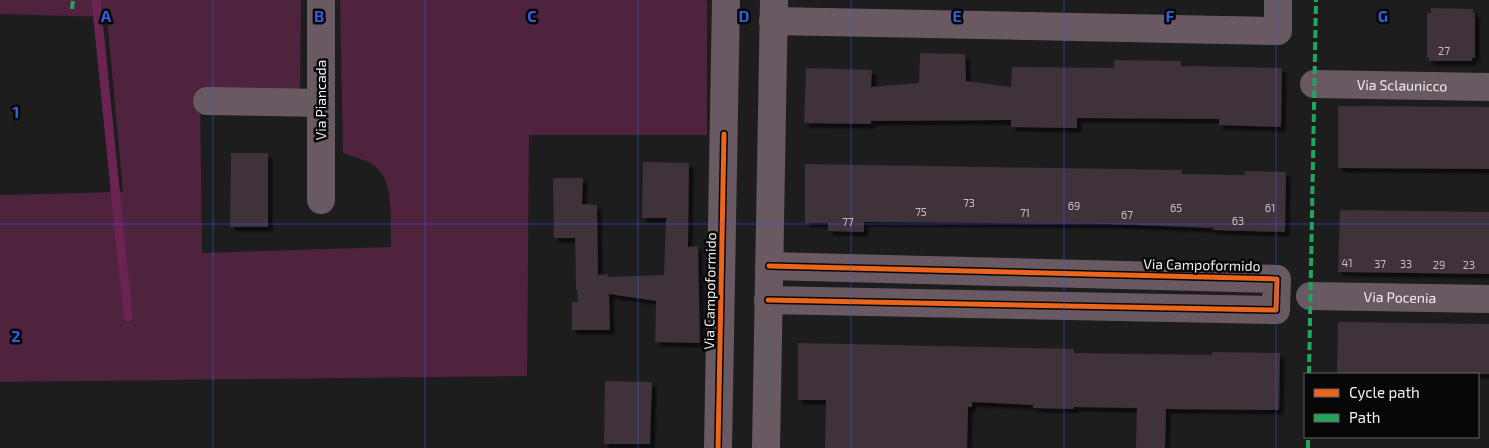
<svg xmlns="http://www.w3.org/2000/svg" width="1489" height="448" viewBox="0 0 1489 448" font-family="'Exo 2',sans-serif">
<defs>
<filter id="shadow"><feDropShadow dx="4.5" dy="4.5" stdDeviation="1" flood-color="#0009"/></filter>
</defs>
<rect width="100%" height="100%" fill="#1d1d1d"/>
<path fill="#4f233d" d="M 0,0 L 301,0 L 300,90 L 200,89 L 202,253 L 391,247 C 390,224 395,183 376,167 C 368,160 353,157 343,153 L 340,0 L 707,0 L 707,135 L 529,135 L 527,376 L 0,382 L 0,195 L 123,192 L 107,17 L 0,14 Z"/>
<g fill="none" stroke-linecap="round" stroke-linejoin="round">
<path stroke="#6b2451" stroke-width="9" d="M 96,0 L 128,317"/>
</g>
<path fill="#3f303a" filter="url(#shadow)" d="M 1431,8 L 1473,9 L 1473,13 L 1475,13 L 1475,58 L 1472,58 L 1472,61 L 1429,61 L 1429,57 L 1427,58 L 1427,13 L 1431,13 Z
M 920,53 L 965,54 L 966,81 L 1011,87 L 1012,67 L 1114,68 L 1114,60 L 1181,61 L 1181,66 L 1282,68 L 1281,127 L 1219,125 L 1219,119 L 1077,118 L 1077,128 L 1011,127 L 1011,120 L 871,121 L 871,124 L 804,123 L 806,68 L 872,70 L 871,87 L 919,83 Z
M 1338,106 L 1489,107 L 1489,169 L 1338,168 Z
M 231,153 L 268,153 L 268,227 L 230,227 Z
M 643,162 L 689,163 L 688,247 L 698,246 L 700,343 L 655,342 L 656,301 L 609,294 L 610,330 L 572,330 L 572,302 L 578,302 L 577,290 L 576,289 L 575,238 L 554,238 L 553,178 L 583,178 L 582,204 L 597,205 L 598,275 L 608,274 L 608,277 L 664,275 L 666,218 L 642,218 Z
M 805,164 L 1182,170 L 1182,174 L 1245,175 L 1245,171 L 1286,172 L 1285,232 L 1213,230 L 1213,228 L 1110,224 L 864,222 L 864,232 L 828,231 L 828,223 L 805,223 Z
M 1340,210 L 1489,212 L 1489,274 L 1338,272 Z
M 1338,322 L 1489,324 L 1489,374 L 1337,374 Z
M 798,343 L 1074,349 L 1074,353 L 1212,355 L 1212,352 L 1280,353 L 1279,410 L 1166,409 L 1165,448 L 1136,448 L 1137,408 L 1074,407 L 1074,409 L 1033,408 L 1033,405 L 972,402 L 972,407 L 968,407 L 967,448 L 825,448 L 826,400 L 798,400 Z
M 605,381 L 652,382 L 650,444 L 604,444 Z"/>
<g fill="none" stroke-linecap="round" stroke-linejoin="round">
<g stroke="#695962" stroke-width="28">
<path d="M 321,0 L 321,200"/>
<path d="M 773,21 L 1278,31 L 1278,0"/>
<path id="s1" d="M 1314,84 L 1489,87"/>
<path d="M 207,101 L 321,103"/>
<path id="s2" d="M 1310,296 L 1489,299"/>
<path d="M 768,300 L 1276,310 L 1277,279 L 769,266"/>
<path d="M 718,448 L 726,0"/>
<path d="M 766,448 L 774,0"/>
</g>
<path stroke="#20a55d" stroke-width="4" stroke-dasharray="8 4" stroke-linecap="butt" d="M 72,9 L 73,0
M 1309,374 L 1316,0
M 1308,448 L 1308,437"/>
<defs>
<path id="cycleway" d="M 768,300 L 1276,310 L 1277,279 L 769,266
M 718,448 L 724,134"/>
</defs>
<use href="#cycleway" stroke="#080707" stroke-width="8"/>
<use href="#cycleway" stroke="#eb651d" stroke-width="5"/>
</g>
<path fill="none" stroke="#325eda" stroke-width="1" stroke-opacity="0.55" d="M 213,0 L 213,448M 425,0 L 425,448M 638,0 L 638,448M 851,0 L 851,448M 1064,0 L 1064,448M 1276,0 L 1276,448M 0,224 L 1489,224"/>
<g text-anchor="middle" stroke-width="5" stroke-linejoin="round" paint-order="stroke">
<g font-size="11" fill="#c4bec2">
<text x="1444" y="55">27</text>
<text x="969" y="207">73</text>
<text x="1074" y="210">69</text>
<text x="1176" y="212">65</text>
<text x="1270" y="212">61</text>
<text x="921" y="216">75</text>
<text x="1025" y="217">71</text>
<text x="1127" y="219">67</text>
<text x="1238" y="225">63</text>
<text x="848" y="226">77</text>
<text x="1347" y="267">41</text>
<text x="1380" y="268">37</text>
<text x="1406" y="268">33</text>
<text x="1439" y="269">29</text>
<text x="1469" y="269">23</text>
</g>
<g font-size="14" fill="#f0eeef" stroke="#080707">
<text dy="5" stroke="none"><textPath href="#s1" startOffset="88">Via Sclaunicco</textPath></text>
<text transform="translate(321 100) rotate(-90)" y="5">Via Piancada</text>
<text transform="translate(1202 265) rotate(1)" y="5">Via Campoformido</text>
<text transform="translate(710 291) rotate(-89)" y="5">Via Campoformido</text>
<text dy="5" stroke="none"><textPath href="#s2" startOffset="90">Via Pocenia</textPath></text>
</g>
</g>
<g font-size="16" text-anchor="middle" font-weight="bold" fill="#325eda" stroke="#080707" stroke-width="5" stroke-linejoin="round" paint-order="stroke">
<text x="106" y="22">A</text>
<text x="319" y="22">B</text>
<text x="532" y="22">C</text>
<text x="744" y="22">D</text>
<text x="957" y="22">E</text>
<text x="1170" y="22">F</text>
<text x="1383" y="22">G</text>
<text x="16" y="118">1</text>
<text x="16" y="342">2</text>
</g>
<rect x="1304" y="373" width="175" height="65" fill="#080707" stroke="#656364"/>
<rect x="1314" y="389" width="25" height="8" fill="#eb651d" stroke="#656364"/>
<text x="1349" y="398" font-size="15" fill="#f0eeef">Cycle path</text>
<rect x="1314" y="414" width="25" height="8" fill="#20a55d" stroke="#656364"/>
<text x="1349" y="423" font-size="15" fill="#f0eeef">Path</text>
</svg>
